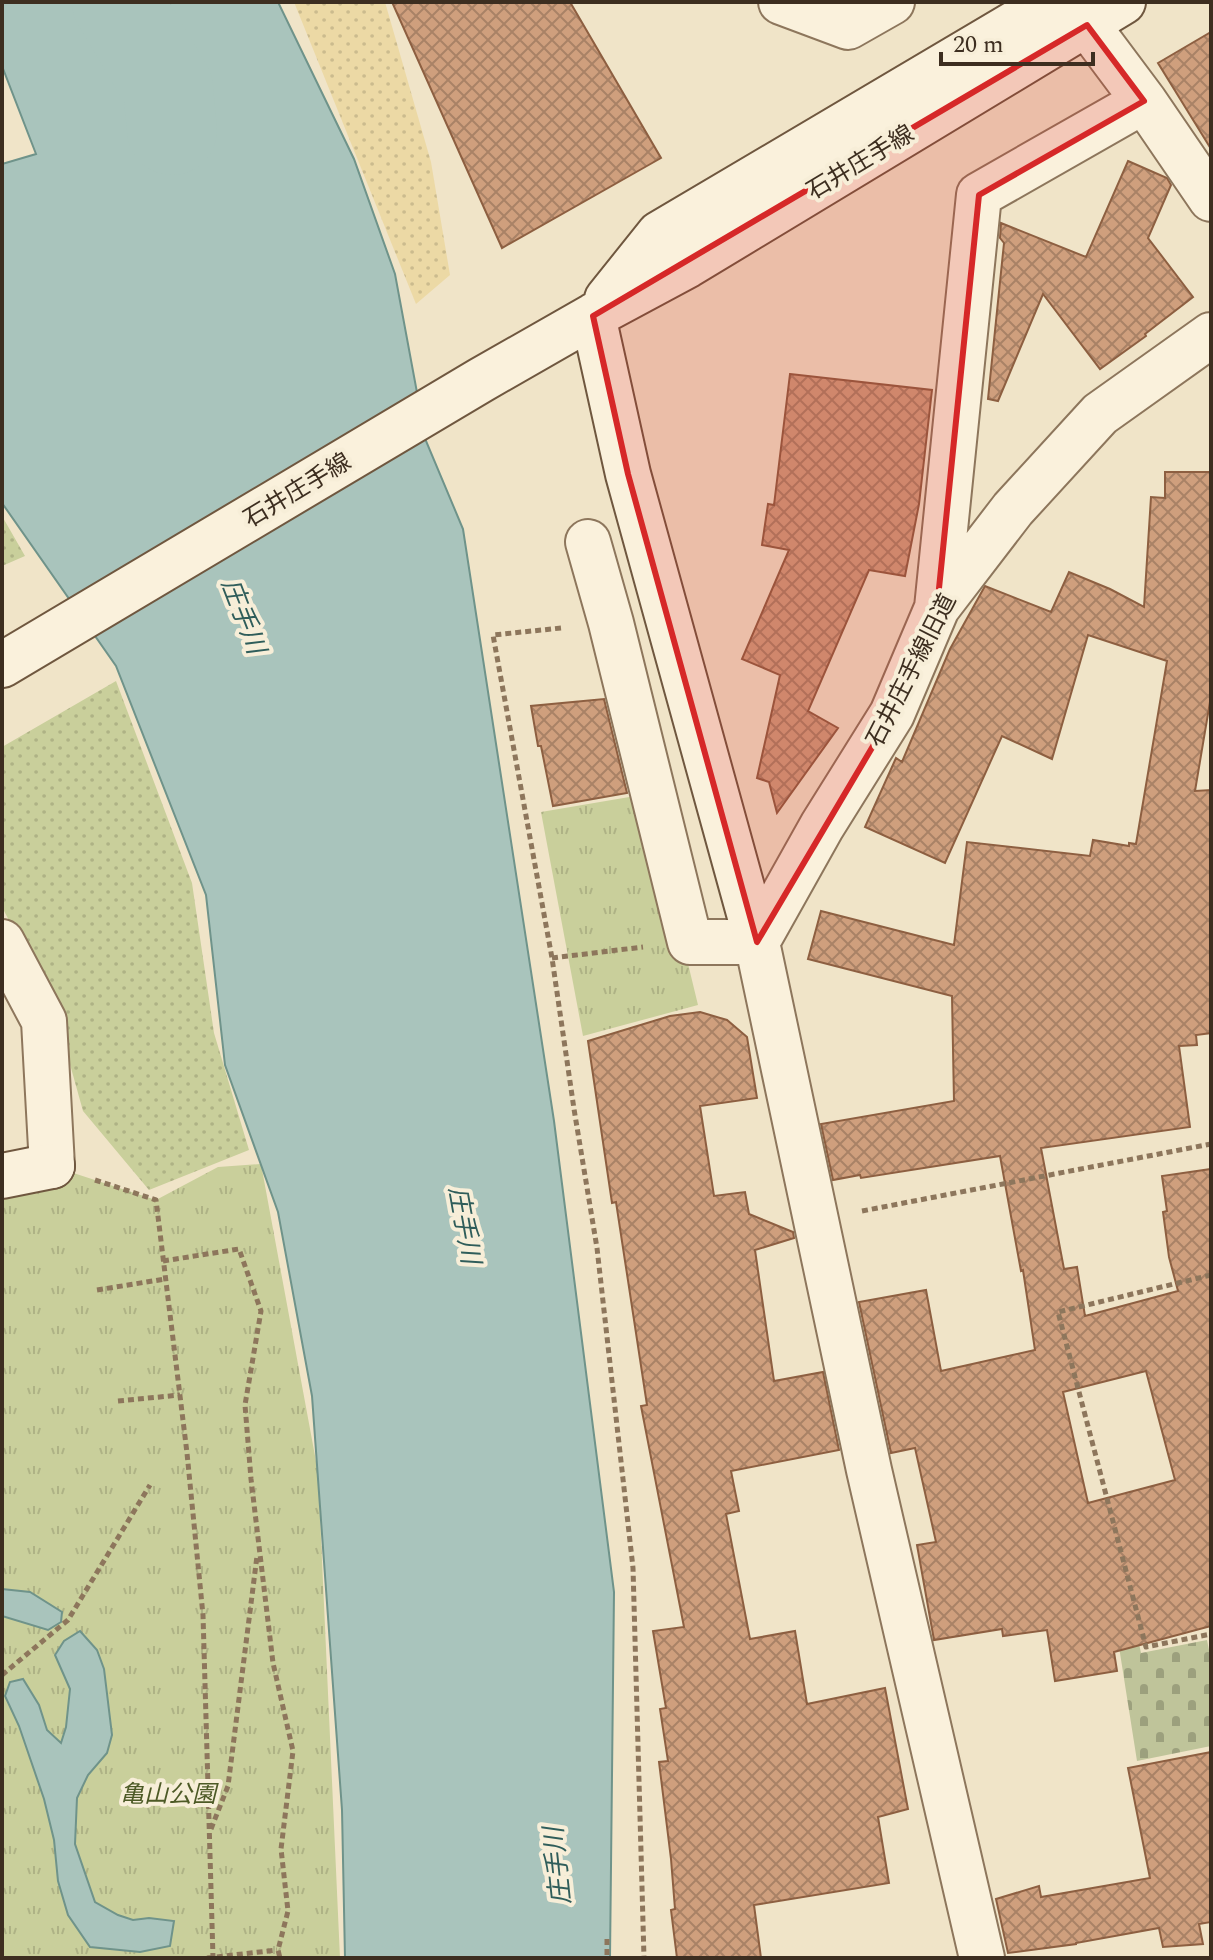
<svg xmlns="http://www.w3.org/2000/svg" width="1213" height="1960" viewBox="0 0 1213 1960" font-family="Spectral,'Noto Sans JP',serif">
<defs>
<pattern id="grass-dots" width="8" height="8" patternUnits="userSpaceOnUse" patternTransform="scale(2)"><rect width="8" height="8" fill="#c9cf9b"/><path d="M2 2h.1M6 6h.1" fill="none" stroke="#aeb285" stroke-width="1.8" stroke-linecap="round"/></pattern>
<pattern id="sand-dots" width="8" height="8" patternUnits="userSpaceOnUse" patternTransform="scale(2)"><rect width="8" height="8" fill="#ecd9a5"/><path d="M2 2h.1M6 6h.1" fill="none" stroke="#cbbb8e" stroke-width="1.8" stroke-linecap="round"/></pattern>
<pattern id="cemetery-stones" width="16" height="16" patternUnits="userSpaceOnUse" patternTransform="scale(2)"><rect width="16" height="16" fill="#bfc49a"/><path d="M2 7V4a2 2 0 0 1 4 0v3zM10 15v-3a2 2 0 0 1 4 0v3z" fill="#9ca07d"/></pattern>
<pattern id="park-tufts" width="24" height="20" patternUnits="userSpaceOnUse" patternTransform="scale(2)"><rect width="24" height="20" fill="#c9cf9b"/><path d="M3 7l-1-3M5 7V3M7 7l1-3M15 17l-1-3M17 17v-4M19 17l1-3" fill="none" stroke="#aeb285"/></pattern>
<pattern id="building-cross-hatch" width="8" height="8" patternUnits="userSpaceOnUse" patternTransform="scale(2)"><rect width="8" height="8" fill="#cf9f7d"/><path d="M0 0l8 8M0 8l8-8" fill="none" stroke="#a98266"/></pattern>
</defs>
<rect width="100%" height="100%" fill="#f0e4c8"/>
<path fill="url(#grass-dots)" d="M 2,516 L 25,556 L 2,566 Z
M 116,681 L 192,883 L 214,1033 L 249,1150 L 149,1190 L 83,1111 L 54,1007 L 2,907 L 2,747 Z"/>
<path fill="url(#sand-dots)" d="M 294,2 L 385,2 L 431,162 L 450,275 L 416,304 Z"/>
<path fill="url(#cemetery-stones)" d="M 1128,1592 L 1141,1653 L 1207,1640 L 1211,1660 L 1211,1746 L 1137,1761 L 1111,1596 Z"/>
<path fill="url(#park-tufts)" d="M 647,794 L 698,1005 L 583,1036 L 541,812 Z
M 261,1164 L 318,1472 L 340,1958 L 2,1958 L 2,1176 L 52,1166 L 156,1200 L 218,1167 Z"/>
<path fill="#a9c4bc" stroke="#6f938a" stroke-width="2" d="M 2,2 L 90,2 L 104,23 L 161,12 L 172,2 L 278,2 L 354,159 L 395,274 L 426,441 L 463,529 L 554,1121 L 614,1592 L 610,1958 L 345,1958 L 342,1810 L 312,1396 L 278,1212 L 225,1065 L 206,895 L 116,666 L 2,503 L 2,164 L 36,154 L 2,66 Z
M 2,1589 L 30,1592 L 62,1612 L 61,1622 L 48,1630 L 2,1616 Z
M 80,1631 L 97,1650 L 104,1669 L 112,1735 L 107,1753 L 88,1775 L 77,1798 L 75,1844 L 95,1902 L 118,1915 L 133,1920 L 149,1918 L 174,1921 L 170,1946 L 140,1952 L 90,1947 L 68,1915 L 58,1881 L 54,1840 L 44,1799 L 19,1726 L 5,1696 L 10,1682 L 23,1679 L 39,1705 L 47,1730 L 61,1743 L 66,1727 L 70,1689 L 55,1655 L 64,1641 Z"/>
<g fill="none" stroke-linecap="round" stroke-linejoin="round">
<path stroke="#a9c4bc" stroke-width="90" d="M 117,2 L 168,88 L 172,130"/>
</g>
<path fill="url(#building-cross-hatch)" stroke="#8d5f41" stroke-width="2" fill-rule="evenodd" d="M 392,2 L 570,2 L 661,158 L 502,248 Z
M 1211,32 L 1211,149 L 1158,63 Z
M 1128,161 L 1167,178 L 1171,185 L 1148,238 L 1193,297 L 1145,334 L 1146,336 L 1100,369 L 1043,294 L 998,401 L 988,399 L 1004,243 L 1000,238 L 1001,223 L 1086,257 Z
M 790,374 L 932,390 L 919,504 L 905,576 L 869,570 L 808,711 L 838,728 L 777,813 L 769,782 L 757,778 L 780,675 L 742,659 L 789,550 L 762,545 L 768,504 L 774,505 Z
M 1165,472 L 1211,472 L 1211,696 L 1195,791 L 1211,790 L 1211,1033 L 1196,1035 L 1197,1045 L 1179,1046 L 1190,1127 L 1041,1148 L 1064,1269 L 1077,1267 L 1085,1316 L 1178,1291 L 1169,1257 L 1163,1212 L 1167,1211 L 1162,1176 L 1211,1169 L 1211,1626 L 1114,1652 L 1117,1671 L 1055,1681 L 1047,1630 L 1003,1636 L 1002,1629 L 934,1640 L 917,1545 L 936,1542 L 915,1448 L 891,1453 L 859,1302 L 926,1290 L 941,1371 L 1035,1350 L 1023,1270 L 1021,1271 L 1000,1156 L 861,1178 L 860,1175 L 833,1180 L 821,1124 L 954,1101 L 952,996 L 808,959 L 821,911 L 954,945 L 967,842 L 1090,856 L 1093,840 L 1129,846 L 1129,843 L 1136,844 L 1167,661 L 1088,635 L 1052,759 L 1002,736 L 945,863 L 865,827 L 896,758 L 902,762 L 950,649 L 985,586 L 1051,612 L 1069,572 L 1110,589 L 1144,607 L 1151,497 L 1165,498 ZM 1146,1371 L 1175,1480 L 1088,1503 L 1063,1392 Z
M 604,699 L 627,793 L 553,806 L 541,746 L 538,746 L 531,706 Z
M 700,1012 L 727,1020 L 747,1037 L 757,1098 L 700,1106 L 714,1196 L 745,1192 L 749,1214 L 793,1232 L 794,1238 L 755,1250 L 774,1381 L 823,1372 L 839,1450 L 731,1471 L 739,1511 L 726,1514 L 750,1639 L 795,1631 L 807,1704 L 885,1688 L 908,1809 L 878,1817 L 889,1883 L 754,1905 L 761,1958 L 677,1958 L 671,1910 L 675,1909 L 671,1859 L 659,1762 L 668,1761 L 660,1709 L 666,1708 L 653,1631 L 684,1627 L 641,1406 L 647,1405 L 616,1202 L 612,1203 L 588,1041 L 670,1016 Z
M 1211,1752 L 1211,1922 L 1199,1924 L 1203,1944 L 1163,1947 L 1159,1928 L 1076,1943 L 1076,1944 L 1008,1953 L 996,1899 L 1039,1886 L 1041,1897 L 1150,1878 L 1128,1768 Z"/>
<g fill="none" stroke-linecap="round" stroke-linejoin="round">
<defs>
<path id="street" d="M 781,2 L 848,27 L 892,2
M 1070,2 L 1144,101 L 1211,199
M 588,542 L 611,623 L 690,942 L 757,942
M 937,608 L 979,195 L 1144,101
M 2,942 L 44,1021 L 52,1166
M 757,942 L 869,1470 L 982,1958
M 757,942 L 822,826 L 892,714 L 937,608 L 1013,509 L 1100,414 L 1211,335"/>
<path id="secondary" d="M 607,299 L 659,234 L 1051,2
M 593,316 L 628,474 L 757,942
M 2,665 L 481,380 L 593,316 L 688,265 L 1123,2
M 2,1176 L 52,1166"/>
</defs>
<use href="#street" stroke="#8d765c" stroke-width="48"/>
<use href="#secondary" stroke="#6f573f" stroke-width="48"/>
<path stroke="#8d765c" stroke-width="5" stroke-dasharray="6 4" stroke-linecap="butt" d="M 561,628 L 493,635 L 552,958 L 574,1109 L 597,1248 L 633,1568 L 644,1958
M 552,958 L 643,947
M 95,1180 L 156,1200 L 187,1453 L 203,1615 L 213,1958
M 862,1211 L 1211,1144
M 163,1261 L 239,1249 L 261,1311 L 245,1405 L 251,1479 L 273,1663 L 293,1751 L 281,1849 L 288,1911 L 278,1950 L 280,1958
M 1211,1275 L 1058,1312 L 1146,1647 L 1211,1634
M 97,1290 L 165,1279
M 118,1401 L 180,1395
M 2,1675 L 68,1620 L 150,1485
M 211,1829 L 228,1786 L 257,1556
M 607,1939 L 607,1958
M 207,1958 L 277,1950"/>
<use href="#street" stroke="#faf1dc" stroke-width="44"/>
<use href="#secondary" stroke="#faf1dc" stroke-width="44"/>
</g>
<path fill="#d62828" fill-opacity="0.2" stroke="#d62828" stroke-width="6" stroke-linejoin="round" d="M 1087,25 L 1144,101 L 979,195 L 937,608 L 892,714 L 757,942 L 628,474 L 593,316 Z"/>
<g text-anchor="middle" stroke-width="8" stroke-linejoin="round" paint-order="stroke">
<g font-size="24" fill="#3d2e20" stroke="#f7eed8">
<text transform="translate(860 162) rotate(-31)" y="8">石井庄手線</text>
<text transform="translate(297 490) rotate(-31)" y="8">石井庄手線</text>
<text transform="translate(911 670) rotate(-63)" y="8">石井庄手線旧道</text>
</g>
<g font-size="24" font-style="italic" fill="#4d5a26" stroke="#f7eed8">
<text x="168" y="1802">亀山公園</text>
</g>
<g font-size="26" font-style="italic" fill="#2f5d5a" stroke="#f7eed8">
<text transform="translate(244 616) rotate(69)" y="9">庄手川</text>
<text transform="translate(465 1225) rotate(80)" y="9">庄手川</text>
<text transform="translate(557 1866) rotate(-96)" y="9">庄手川</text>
</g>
</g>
<rect width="1213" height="1960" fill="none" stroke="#3d2e20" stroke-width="8"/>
<path d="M941 52v12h152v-12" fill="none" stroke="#3d2e20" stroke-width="4"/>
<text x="953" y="52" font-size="24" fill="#3d2e20" stroke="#f7eed8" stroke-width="6" paint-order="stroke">20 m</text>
</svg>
